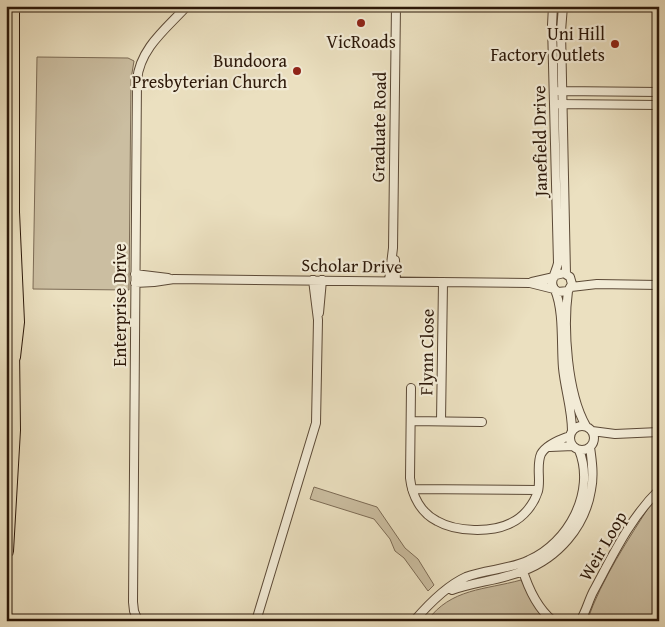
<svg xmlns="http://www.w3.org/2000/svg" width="665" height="627" viewBox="0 0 665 627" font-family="'Gentium Book Plus',serif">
<rect width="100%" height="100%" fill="#ebe0c0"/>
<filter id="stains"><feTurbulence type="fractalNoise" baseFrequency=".004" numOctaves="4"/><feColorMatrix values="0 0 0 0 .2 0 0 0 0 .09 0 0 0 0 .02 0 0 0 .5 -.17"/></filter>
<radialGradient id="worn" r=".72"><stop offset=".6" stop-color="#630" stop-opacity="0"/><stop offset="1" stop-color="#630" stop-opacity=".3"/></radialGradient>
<path fill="#cbbea1" stroke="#7c6b55" d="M 37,57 L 128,58 L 134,61 L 131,79 L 129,290 L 33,289 Z
M 314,487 L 377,507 L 405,548 L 418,559 L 434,585 L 428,591 L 404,558 L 395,551 L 390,539 L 374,519 L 310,499 Z
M 659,497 L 659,621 L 587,621 C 602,578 628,540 652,502 Z
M 521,580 L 542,617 L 546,621 L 427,621 C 451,588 485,590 521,580 Z"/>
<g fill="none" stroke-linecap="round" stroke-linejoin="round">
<defs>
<path id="street" d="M 553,6 L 552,25 L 558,263 C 556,274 546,285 558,292 L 568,291 L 572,284 L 570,277 L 564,273 L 556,275
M 563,6 L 561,31 L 566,274
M 559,91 L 659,92
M 558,104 L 659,105
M 395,260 L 396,281
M 135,274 L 168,278
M 389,281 L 393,248 L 396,6
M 532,282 L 554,277
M 135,283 L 154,282 L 174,279 L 530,283 L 554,289
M 571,287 L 597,284 L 659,285
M 555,290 C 564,311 561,345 563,368 C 565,389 572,409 572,431
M 568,291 C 563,328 567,393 586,426
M 319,313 L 322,280
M 411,388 L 410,478 C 412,496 421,513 437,521 C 456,532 492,533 511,523 C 524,517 534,504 538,491 C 541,480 536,465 541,454 C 546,445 561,439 570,436
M 411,421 L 482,422
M 441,421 L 443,282
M570 438a12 12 0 1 1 24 0a12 12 0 1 1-24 0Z
M 592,431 L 615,434 L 659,432
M 550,447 L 573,446
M 412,489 L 538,490
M 522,568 C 528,588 537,608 553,621
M 452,590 C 475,582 500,580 523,571 C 558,558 585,527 591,490 C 594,476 592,461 590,447
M 138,621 L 134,611 L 133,602 L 137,80 C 140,48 167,28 187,6
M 256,621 L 316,423 L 318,320 L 313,280
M 414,621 C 427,606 448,585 466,577 C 486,569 509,570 529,560 C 568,543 596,492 579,450
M 580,621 C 586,612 588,602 593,592 C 612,557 630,518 659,490"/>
<path id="highway" d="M 12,6 L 12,212 L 17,322 L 13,357
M 6,551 L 13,430 L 12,349"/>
</defs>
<use href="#street" stroke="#5c4a37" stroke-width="10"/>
<use href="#highway" stroke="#2c1809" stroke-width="16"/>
<use href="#street" stroke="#f2ebd6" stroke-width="8"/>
<use href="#highway" stroke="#ebe0c0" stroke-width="14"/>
</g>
<g fill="#8f2418" stroke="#f2ebd6" stroke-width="2">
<circle cx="361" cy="23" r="5"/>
<circle cx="615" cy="44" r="5"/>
<circle cx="297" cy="71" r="5"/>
</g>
<g text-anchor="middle" stroke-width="4.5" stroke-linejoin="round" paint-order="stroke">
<g font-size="18" fill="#2c1809" stroke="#f2ebd6" text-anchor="end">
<text x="605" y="40">Uni Hill<tspan x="605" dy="21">Factory Outlets</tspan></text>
<text x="361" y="48" text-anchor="middle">VicRoads</text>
<text x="287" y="67">Bundoora<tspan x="287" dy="21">Presbyterian Church</tspan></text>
</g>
<g font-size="18" fill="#2c1809" stroke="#f2ebd6">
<text transform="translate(379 127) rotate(-89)" y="6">Graduate Road</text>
<text transform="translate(540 141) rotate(-91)" y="6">Janefield Drive</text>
<text transform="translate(352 266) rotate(1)" y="6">Scholar Drive</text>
<text transform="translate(120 305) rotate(-90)" y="6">Enterprise Drive</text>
<text transform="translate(427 352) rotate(-89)" y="6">Flynn Close</text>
<text transform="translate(603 546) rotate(-60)" y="6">Weir Loop</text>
</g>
</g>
<rect width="665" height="627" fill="none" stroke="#ebe0c0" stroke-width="25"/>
<rect x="8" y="8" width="650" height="612" fill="none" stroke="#2c1809" stroke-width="2.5"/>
<rect x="12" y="12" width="640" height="602" fill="none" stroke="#2c1809"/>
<rect width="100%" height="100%" filter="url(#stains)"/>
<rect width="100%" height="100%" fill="url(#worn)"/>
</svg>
